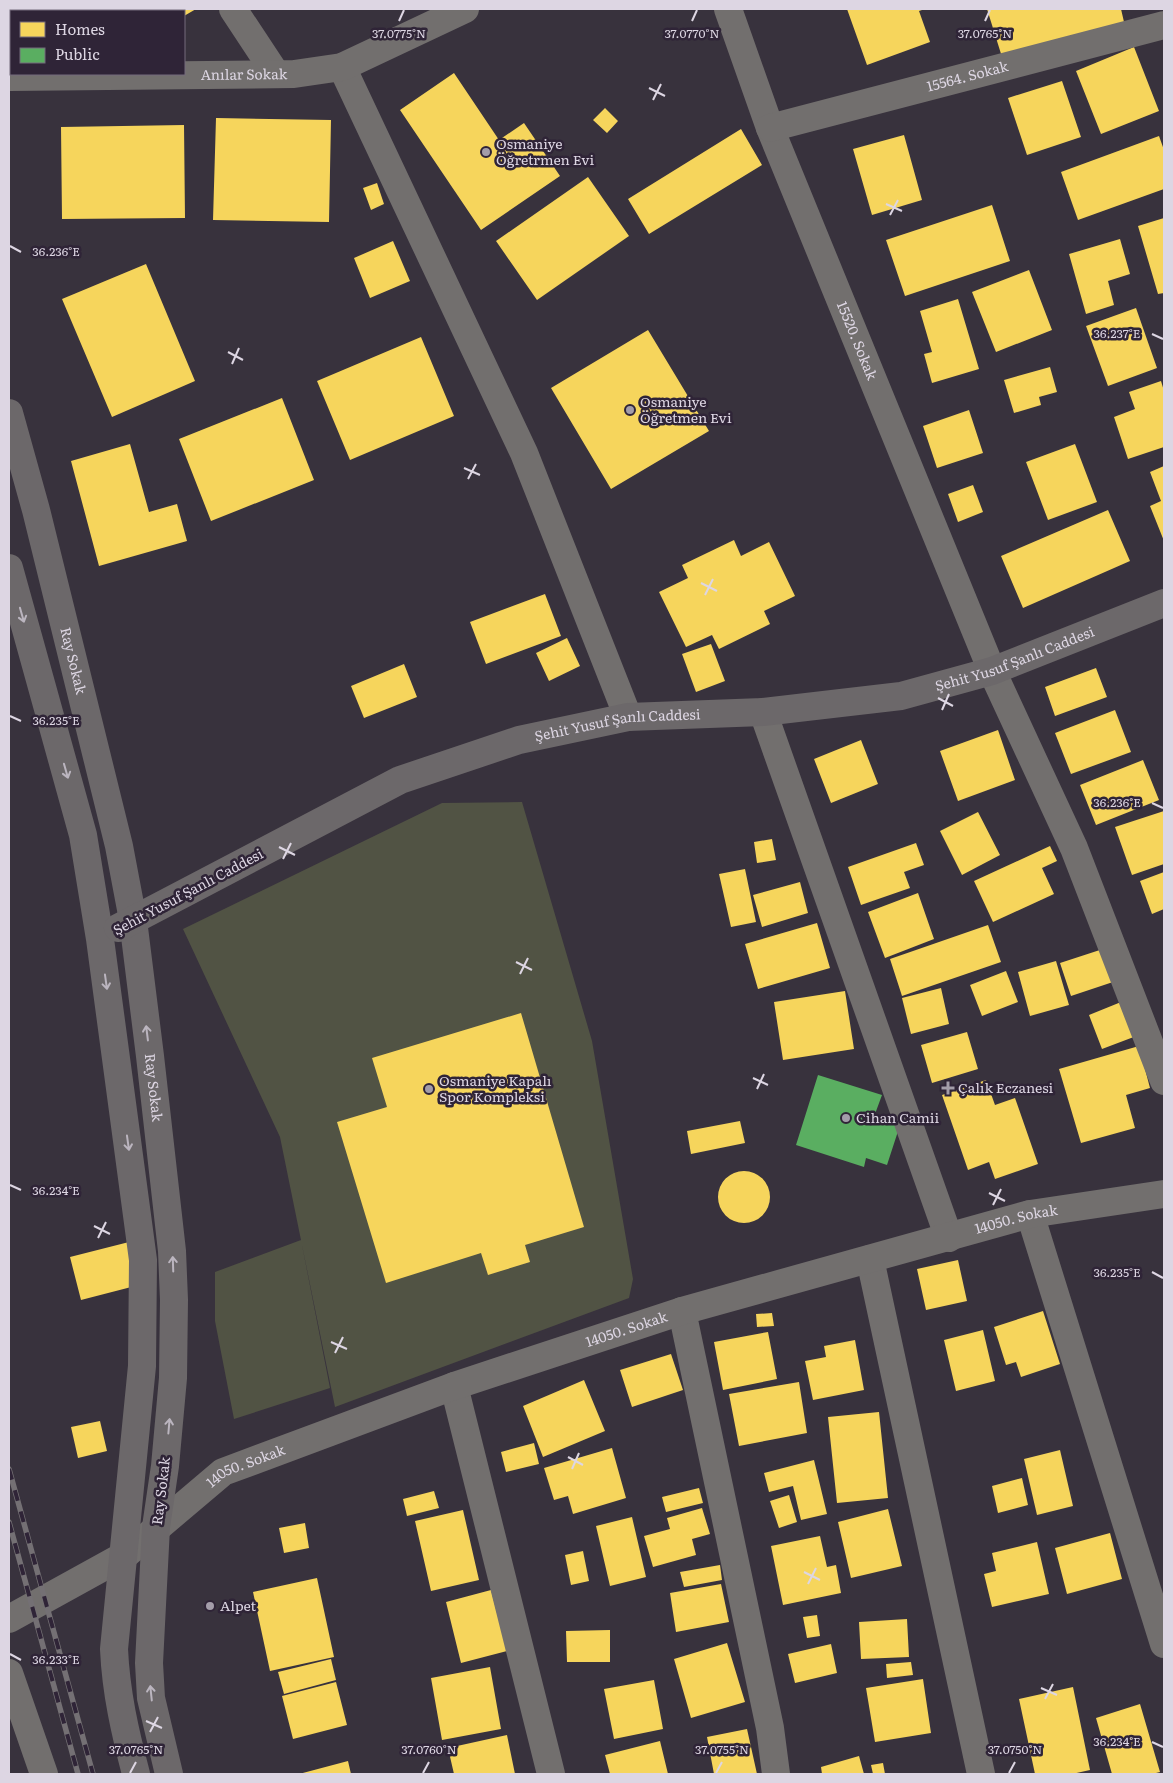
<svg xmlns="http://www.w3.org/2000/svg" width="1173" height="1783" viewBox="0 0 1173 1783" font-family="Literata,serif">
<rect width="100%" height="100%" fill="#38323d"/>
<path fill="#515344" d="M 522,802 L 592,1041 L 633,1279 L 629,1298 L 335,1407 L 280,1137 L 183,929 L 442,803 Z
M 301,1240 L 330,1388 L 234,1419 L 215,1321 L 215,1272 Z"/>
<path fill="#f6d55c" d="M 86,9 L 143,9 L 138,11 L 88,11 Z
M 161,9 L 196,9 L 184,16 L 184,11 L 163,11 Z
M 847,9 L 925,9 L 919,11 L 930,42 L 867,65 Z
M 987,9 L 1121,9 L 1124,22 L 1002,57 Z
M 1134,47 L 1159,111 L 1101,134 L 1076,71 Z
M 454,73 L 499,140 L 524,123 L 560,176 L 481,230 L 400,110 Z
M 1062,81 L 1081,137 L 1027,155 L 1008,98 Z
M 605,108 L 618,121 L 607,133 L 593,120 Z
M 216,118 L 331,120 L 329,222 L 213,220 Z
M 184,125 L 185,218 L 62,219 L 61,127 Z
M 741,129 L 762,165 L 649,234 L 628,199 Z
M 904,135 L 922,200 L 872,215 L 853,149 Z
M 1159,136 L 1164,150 L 1164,189 L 1078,220 L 1061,172 Z
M 588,177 L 629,236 L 537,300 L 496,241 Z
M 377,183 L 384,204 L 371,210 L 363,188 Z
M 992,205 L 1010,261 L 905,296 L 886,240 Z
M 1164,218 L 1164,293 L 1158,294 L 1138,226 Z
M 1120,239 L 1130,274 L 1108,281 L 1114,305 L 1086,314 L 1069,254 Z
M 393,241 L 410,281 L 370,298 L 354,258 Z
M 146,264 L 195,381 L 112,417 L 62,299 Z
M 1029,270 L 1052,330 L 996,352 L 972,292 Z
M 958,299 L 979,369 L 932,383 L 924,354 L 932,352 L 920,311 Z
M 1136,308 L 1157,368 L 1108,386 L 1086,326 Z
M 648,330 L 709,431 L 611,489 L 551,388 Z
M 421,337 L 454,416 L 350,460 L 317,381 Z
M 1050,367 L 1057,392 L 1039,397 L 1041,405 L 1014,413 L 1004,380 Z
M 1161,381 L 1164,391 L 1164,447 L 1128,459 L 1114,417 L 1135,409 L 1129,392 Z
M 282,398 L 314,480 L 211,521 L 179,439 Z
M 969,410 L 983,453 L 937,468 L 923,426 Z
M 130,444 L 149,512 L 177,504 L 187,541 L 99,566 L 71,461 Z
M 1075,444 L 1097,502 L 1048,520 L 1026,462 Z
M 1164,466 L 1164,541 L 1150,506 L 1161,501 L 1150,472 Z
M 973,485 L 983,512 L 958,522 L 948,494 Z
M 1108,510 L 1130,561 L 1023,608 L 1001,556 Z
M 734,540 L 741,556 L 769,542 L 795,596 L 764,611 L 770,624 L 719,649 L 712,635 L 686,647 L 659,592 L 688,578 L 682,565 Z
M 545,594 L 561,636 L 486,664 L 470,622 Z
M 567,638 L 580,666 L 549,681 L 536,653 Z
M 711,644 L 725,681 L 696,692 L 682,654 Z
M 404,664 L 417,697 L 364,718 L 351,686 Z
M 1096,668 L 1107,697 L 1055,716 L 1045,687 Z
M 1115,710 L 1131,752 L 1071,774 L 1055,733 Z
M 998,730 L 1015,780 L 958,801 L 940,751 Z
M 861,740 L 878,784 L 831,803 L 814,759 Z
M 1143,760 L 1159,800 L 1096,825 L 1080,785 Z
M 1164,811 L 1164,864 L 1132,875 L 1115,827 Z
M 978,812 L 1000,855 L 962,875 L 940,831 Z
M 772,839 L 776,860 L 757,863 L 754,842 Z
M 916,843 L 924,865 L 904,872 L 910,888 L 861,905 L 848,867 Z
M 1050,846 L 1057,861 L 1042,868 L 1054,894 L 993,922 L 974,881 Z
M 745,869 L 756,922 L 731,927 L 719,874 Z
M 1164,872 L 1164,909 L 1152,914 L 1140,881 Z
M 800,882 L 808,913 L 762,927 L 753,895 Z
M 918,893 L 934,939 L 885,958 L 868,912 Z
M 817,923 L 830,968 L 758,989 L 745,944 Z
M 988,925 L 1001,962 L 902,996 L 890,959 Z
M 1106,948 L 1116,981 L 1071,996 L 1060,963 Z
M 1056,961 L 1069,1005 L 1030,1016 L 1018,972 Z
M 1006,971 L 1018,1002 L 982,1016 L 970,985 Z
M 941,988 L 949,1024 L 911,1034 L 902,998 Z
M 845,991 L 854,1049 L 783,1060 L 774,1002 Z
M 1126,1000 L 1139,1035 L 1102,1049 L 1089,1015 Z
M 521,1013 L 584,1227 L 525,1245 L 530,1262 L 488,1275 L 481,1253 L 386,1283 L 337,1122 L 387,1107 L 372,1058 Z
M 967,1032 L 978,1069 L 932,1083 L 921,1045 Z
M 1139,1046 L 1150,1088 L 1126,1095 L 1135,1128 L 1081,1143 L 1059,1069 Z
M 986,1080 L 995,1105 L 1015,1098 L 1038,1164 L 995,1179 L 989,1162 L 968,1170 L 942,1095 Z
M 740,1121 L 745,1143 L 691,1154 L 687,1131 Z
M718 1197a26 26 0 1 1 52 0a26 26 0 1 1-52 0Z
M 129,1242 L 139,1285 L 81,1300 L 70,1257 Z
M 958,1260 L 967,1301 L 926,1310 L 917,1269 Z
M 1043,1311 L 1060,1364 L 1021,1377 L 1016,1362 L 1006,1365 L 994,1327 Z
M 772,1313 L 774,1326 L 757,1327 L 756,1314 Z
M 983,1330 L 995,1381 L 956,1391 L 944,1340 Z
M 768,1332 L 777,1379 L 723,1390 L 714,1342 Z
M 855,1340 L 864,1390 L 813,1400 L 805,1361 L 826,1357 L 824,1346 Z
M 671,1354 L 683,1390 L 632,1407 L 620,1370 Z
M 584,1380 L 605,1431 L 543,1457 L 523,1406 Z
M 799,1382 L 807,1433 L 739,1446 L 729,1394 Z
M 879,1412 L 888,1498 L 837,1503 L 828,1417 Z
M 100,1421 L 107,1451 L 78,1458 L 71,1427 Z
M 534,1443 L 539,1464 L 506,1472 L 501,1452 Z
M 612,1448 L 626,1498 L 573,1514 L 568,1496 L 554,1500 L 544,1468 Z
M 1060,1450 L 1073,1506 L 1037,1515 L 1024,1459 Z
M 814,1460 L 827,1514 L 801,1520 L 793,1486 L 769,1492 L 764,1473 Z
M 1022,1478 L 1028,1505 L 998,1513 L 992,1486 Z
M 699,1488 L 703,1503 L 666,1512 L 662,1497 Z
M 434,1491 L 439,1508 L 407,1516 L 403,1499 Z
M 789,1495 L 797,1522 L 779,1528 L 770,1501 Z
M 702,1508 L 710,1534 L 692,1539 L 696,1555 L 653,1567 L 644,1536 L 670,1529 L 667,1518 Z
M 888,1509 L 902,1566 L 851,1578 L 838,1522 Z
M 463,1510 L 479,1580 L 431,1591 L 415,1521 Z
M 632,1517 L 646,1577 L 610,1586 L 596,1526 Z
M 305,1523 L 309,1548 L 284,1553 L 279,1528 Z
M 1110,1533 L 1122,1579 L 1067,1594 L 1055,1548 Z
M 820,1536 L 827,1567 L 836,1565 L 841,1593 L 783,1605 L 771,1546 Z
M 1037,1542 L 1049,1594 L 992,1607 L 984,1574 L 996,1571 L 992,1553 Z
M 583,1551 L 589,1581 L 571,1585 L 565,1555 Z
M 720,1565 L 722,1580 L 684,1587 L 680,1572 Z
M 317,1578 L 334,1657 L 270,1671 L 253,1592 Z
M 721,1584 L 729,1622 L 676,1632 L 670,1593 Z
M 491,1590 L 507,1651 L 461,1663 L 446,1602 Z
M 817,1615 L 820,1636 L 807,1638 L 803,1617 Z
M 907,1619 L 909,1657 L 861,1659 L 859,1622 Z
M 610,1630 L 610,1662 L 567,1662 L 566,1631 Z
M 727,1643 L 745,1702 L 691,1718 L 674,1659 Z
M 831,1644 L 837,1673 L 795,1683 L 788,1654 Z
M 331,1659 L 336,1680 L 284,1694 L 278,1672 Z
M 911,1662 L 913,1675 L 887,1678 L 886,1664 Z
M 490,1667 L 501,1729 L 442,1740 L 431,1678 Z
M 923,1679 L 931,1733 L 875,1742 L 866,1688 Z
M 654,1680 L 663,1729 L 614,1739 L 604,1689 Z
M 336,1682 L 347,1725 L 293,1739 L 282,1696 Z
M 1073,1687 L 1090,1770 L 1072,1774 L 1035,1774 L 1019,1699 Z
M 1140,1704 L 1160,1772 L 1152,1774 L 1112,1774 L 1096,1718 Z
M 747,1729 L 757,1774 L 714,1774 L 707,1737 Z
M 507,1735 L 515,1774 L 454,1774 L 448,1748 Z
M 660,1741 L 668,1774 L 610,1774 L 605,1755 Z
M 859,1756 L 864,1774 L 822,1774 L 821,1767 Z
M 348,1761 L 351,1774 L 299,1774 Z
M 883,1763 L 885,1774 L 873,1774 L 871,1765 Z"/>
<path fill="#5aae61" d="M 818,1075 L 882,1095 L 875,1114 L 901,1122 L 887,1165 L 866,1158 L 864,1167 L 796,1145 Z"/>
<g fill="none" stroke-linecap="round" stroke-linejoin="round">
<g stroke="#726f6e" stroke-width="28">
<path d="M 233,9 L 276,74"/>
<path id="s1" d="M 728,9 L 770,128 L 992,671 L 1074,848 L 1164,1081"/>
<path d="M 342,67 L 524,453 L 628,717"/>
<path id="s2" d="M 9,77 L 294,74 L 342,67 L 465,9"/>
<path id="s3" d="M 770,128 L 1164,25"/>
<path d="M 763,712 L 949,1238"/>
<path d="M 1030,1214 L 1164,1644"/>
<path d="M 870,1259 L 981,1774"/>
<path d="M 682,1311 L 770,1728 L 776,1774"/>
<path d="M 454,1386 L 551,1774"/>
<path id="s4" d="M 9,1619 L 125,1555 L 223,1472 L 454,1386 L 682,1311 L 1030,1214 L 1164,1194"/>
<path d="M 9,1673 L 44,1774"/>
</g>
<g stroke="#6c686a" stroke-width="28">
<path id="s5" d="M 9,413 L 36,510 L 119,846 L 133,920 L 150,1056 L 172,1251 L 174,1300 L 173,1378 L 165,1466 L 156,1527 L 149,1663 L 151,1698 L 169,1774"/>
<path d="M 9,568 L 83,835 L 100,939 L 143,1260 L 142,1366 L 114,1649 C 116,1693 125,1732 136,1774"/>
<path id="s6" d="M 118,928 L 400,780 L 519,740 L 628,717 L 763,712 L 901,696 L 992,671 L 1164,603"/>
</g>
<defs>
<path id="rail" d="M 9,1469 L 93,1774
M 9,1522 L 78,1774"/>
</defs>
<use href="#rail" stroke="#747074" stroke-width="5.5"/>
<use href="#rail" stroke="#2f2437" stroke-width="4" stroke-dasharray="11" stroke-linecap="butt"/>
</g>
<defs><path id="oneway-shaft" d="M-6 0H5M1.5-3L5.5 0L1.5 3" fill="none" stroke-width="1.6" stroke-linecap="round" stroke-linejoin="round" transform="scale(1.25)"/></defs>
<g stroke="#bbb5bf">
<use href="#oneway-shaft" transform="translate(22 615) rotate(74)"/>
<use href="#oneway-shaft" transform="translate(66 771) rotate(74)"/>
<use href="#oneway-shaft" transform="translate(106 982) rotate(82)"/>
<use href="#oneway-shaft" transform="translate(147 1033) rotate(-97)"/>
<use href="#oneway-shaft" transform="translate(128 1143) rotate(82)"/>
<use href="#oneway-shaft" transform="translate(173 1264) rotate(-92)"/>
<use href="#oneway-shaft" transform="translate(169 1426) rotate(-85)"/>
<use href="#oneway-shaft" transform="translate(151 1693) rotate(-96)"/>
</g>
<path fill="none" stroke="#ddd6e3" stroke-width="2" d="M 399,21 L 404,10M 692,21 L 697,10M 985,21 L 990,10M 649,88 L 665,96M 653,100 L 661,84M 886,204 L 902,211M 890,215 L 898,200M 10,246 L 21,252M 1152,334 L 1163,339M 228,352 L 243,360M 232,364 L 239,348M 464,468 L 480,475M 468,479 L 476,464M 701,583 L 717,591M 705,595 L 713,579M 938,698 L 953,706M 942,710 L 949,694M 10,716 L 21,721M 1152,803 L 1163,808M 279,847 L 295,855M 283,859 L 291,843M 516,962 L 532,970M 520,974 L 528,958M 753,1078 L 768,1085M 757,1089 L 764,1074M 10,1185 L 21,1190M 989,1193 L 1005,1201M 993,1205 L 1001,1189M 94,1226 L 110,1234M 98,1238 L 106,1222M 1152,1272 L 1163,1278M 331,1342 L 347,1349M 335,1353 L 343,1337M 568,1457 L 583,1465M 572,1469 L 579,1453M 804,1572 L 820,1580M 808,1584 L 816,1568M 10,1654 L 21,1660M 1041,1688 L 1057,1695M 1045,1699 L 1053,1684M 146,1721 L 162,1728M 150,1732 L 158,1717M 1152,1742 L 1163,1747M 130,1773 L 136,1762M 423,1773 L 429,1762M 716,1773 L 722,1762M 1009,1773 L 1015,1762"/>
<g fill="#a39da9" stroke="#2f2437" stroke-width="2">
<circle cx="486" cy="152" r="5"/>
<circle cx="630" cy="410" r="5"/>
<path d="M945.5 1080.5h5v5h5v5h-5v5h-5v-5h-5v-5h5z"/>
<circle cx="429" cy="1089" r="5"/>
<circle cx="846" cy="1118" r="5"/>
<circle cx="210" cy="1606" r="5"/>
</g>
<g text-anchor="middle" stroke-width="5" stroke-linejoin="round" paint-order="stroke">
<g font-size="14" fill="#ddd6e3" stroke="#2f2437">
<text dy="5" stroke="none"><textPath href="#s2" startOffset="235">Anılar Sokak</textPath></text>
<text dy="5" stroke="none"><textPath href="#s3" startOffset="204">15564. Sokak</textPath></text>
<text dy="5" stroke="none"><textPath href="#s1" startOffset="356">15520. Sokak</textPath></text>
<text dy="5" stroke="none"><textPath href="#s6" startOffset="949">Şehit Yusuf Şanlı Caddesi</textPath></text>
<text dy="5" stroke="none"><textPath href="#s5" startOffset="256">Ray Sokak</textPath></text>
<text dy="5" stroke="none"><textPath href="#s6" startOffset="544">Şehit Yusuf Şanlı Caddesi</textPath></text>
<text transform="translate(188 892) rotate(-28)" y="5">Şehit Yusuf Şanlı Caddesi</text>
<text dy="5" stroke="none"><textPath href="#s5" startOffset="691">Ray Sokak</textPath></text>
<text dy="5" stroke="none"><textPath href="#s4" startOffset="1094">14050. Sokak</textPath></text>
<text dy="5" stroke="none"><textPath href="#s4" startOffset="689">14050. Sokak</textPath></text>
<text dy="5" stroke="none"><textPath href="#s4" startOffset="284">14050. Sokak</textPath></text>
<text transform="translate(161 1491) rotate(-83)" y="5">Ray Sokak</text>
</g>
<g font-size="14" fill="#ddd6e3" stroke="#2f2437" text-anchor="start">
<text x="496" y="149">Osmaniye<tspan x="496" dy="16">Öğretrmen Evi</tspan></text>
<text x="640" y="407">Osmaniye<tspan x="640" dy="16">Öğretmen Evi</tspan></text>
<text x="439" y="1086">Osmaniye Kapalı<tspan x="439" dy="16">Spor Kompleksi</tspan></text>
<text x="958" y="1093">Çalık Eczanesi</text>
<text x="856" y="1123">Cihan Camii</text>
<text x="220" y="1611">Alpet</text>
</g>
</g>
<g font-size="12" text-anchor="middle" fill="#ddd6e3" stroke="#2f2437" stroke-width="5" stroke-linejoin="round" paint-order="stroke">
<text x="399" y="38">37.0775°N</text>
<text x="692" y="38">37.0770°N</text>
<text x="985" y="38">37.0765°N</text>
<text x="56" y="256">36.236°E</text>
<text x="1117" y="338">36.237°E</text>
<text x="56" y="725">36.235°E</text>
<text x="1117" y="807">36.236°E</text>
<text x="56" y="1195">36.234°E</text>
<text x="1117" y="1277">36.235°E</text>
<text x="56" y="1664">36.233°E</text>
<text x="1117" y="1746">36.234°E</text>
<text x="136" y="1754">37.0765°N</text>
<text x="429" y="1754">37.0760°N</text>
<text x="722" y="1754">37.0755°N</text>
<text x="1015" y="1754">37.0750°N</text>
</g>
<rect width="1173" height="1783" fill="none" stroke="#ddd6e3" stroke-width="20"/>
<rect x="10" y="10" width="175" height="65" fill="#2f2437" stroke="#756b7c"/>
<rect x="20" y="22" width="25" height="15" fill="#f6d55c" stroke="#756b7c"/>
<text x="55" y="35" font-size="15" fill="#ddd6e3">Homes</text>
<rect x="20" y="48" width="25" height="15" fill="#5aae61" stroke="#756b7c"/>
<text x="55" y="60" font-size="15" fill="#ddd6e3">Public</text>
</svg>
